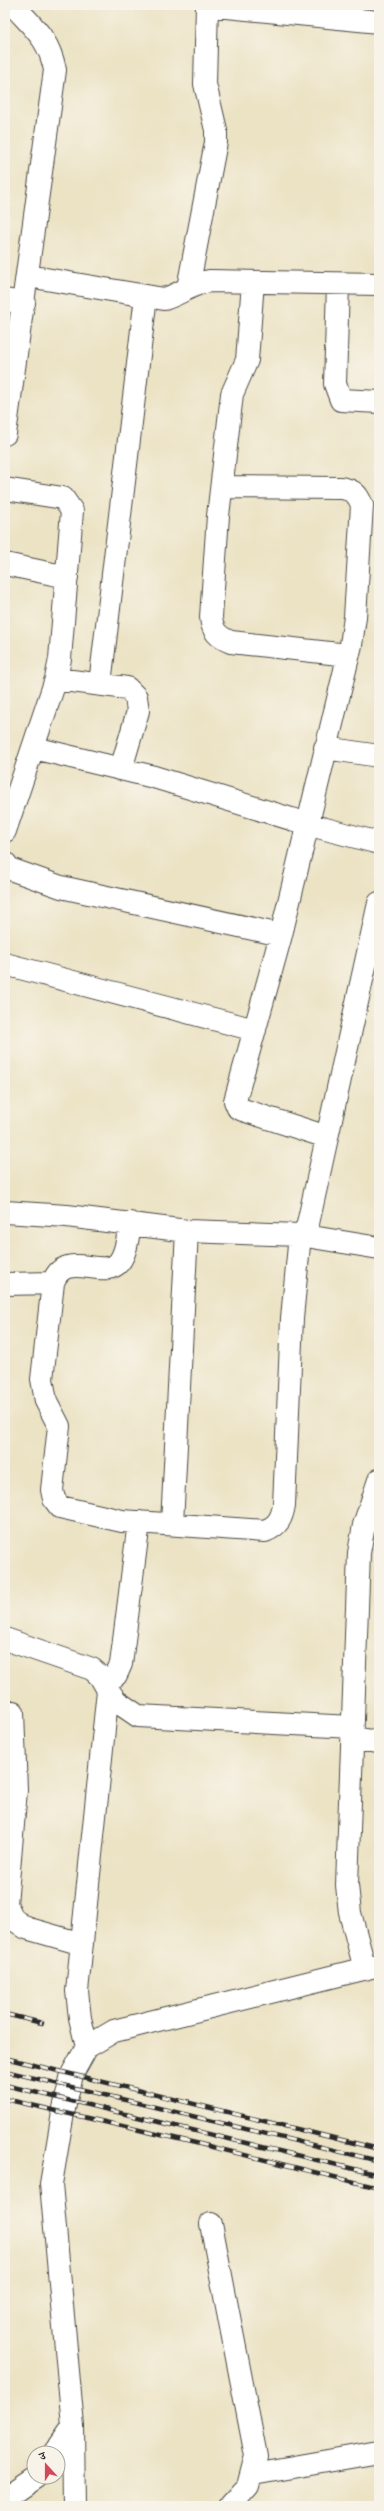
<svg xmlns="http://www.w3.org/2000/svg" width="384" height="2511" viewBox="0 0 384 2511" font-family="Cardo,'Noto Serif Devanagari',serif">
<rect width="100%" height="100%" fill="#f7f3e8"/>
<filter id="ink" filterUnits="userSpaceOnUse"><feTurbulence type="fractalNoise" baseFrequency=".025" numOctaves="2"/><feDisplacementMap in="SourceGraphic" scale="8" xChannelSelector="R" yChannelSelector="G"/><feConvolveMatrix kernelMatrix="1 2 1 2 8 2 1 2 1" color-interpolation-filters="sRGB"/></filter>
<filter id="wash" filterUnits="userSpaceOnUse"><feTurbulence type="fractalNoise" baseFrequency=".012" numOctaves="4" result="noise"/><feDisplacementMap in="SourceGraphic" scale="16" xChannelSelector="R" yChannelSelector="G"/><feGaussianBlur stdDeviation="0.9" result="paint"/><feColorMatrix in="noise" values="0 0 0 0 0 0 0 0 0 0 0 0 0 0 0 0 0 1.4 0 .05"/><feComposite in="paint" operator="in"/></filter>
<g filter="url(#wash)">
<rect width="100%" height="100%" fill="#ece3c5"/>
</g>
<g filter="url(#ink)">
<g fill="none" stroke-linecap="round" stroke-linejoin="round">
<defs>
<path id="minor" d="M 207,5 L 379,22
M 28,276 L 164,299 C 181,294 192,283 210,281 L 379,284
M 253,282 L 247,360 L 232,394 L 218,516 L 211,617 C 212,631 218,637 231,642 L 348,655
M 338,284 L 335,384 L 341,400 L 379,402
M 188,288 L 216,142 L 216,130 L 205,84 L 207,5
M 5,300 L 24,303
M 5,434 L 55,70 C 49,39 34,28 13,5
M 222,487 L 341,488 C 353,490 357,493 362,505 L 355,617 L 351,645 L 281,935 L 235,1101 L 238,1108 L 243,1110 L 327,1137
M 5,489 L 63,498 L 72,511 L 60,659 L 56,679 L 5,831
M 5,564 L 67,577
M 56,679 L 127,688 L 136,697 L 138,711 L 121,769
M 100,684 L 146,296
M 34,748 L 154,777 L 314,826 L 379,843
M 325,748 L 379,756
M 5,863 L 10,869 L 61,887 L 281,935
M 5,964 L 255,1030
M 5,1212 L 67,1216 L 187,1231 L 300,1235 L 379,1248
M 130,1223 C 128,1235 127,1252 119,1262 C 104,1281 64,1248 53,1283 L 42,1379 L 46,1401 L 59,1426 L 52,1490 L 54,1499 L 60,1507 L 122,1521 L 265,1531 C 278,1526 282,1518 284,1505 L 292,1318 L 300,1235 L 307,1228 L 379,903
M 5,1284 L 53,1283
M 172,1524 L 187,1231
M 5,1639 L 92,1669 L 100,1676 L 108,1690 L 77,1991 L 80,2018 L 87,2047
M 105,1683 L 116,1675 L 121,1664 L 139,1522
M 108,1690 L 116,1701 L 138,1716 L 352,1727 L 357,1739 L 379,1742
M 13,1712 L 16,1790 L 6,1904 L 13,1919 L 26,1928 L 82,1944
M 365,1969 L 350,1913 L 347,1885 L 359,1553 L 364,1525 L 379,1480
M 211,2224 L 256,2456 L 248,2486 L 230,2506
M 54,2453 L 73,2426
M 253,2474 L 379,2452
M 5,2498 L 36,2477
M 74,2506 L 73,2426 L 51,2184 L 63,2113 L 72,2074 L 87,2047 L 114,2031 L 379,1965"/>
</defs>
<use href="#minor" stroke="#484742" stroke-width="24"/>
<use href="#minor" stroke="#fff" stroke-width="22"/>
<defs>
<path id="rail" d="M 5,2014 L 42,2023
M 5,2058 L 379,2149
M 5,2071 L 379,2161
M 5,2085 L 379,2175
M 5,2099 L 200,2144 L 379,2188"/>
</defs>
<use href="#rail" stroke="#2b2b2b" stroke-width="4.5"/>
<use href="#rail" stroke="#f7f3e8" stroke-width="3" stroke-dasharray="9" stroke-linecap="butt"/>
</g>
</g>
<rect width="384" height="2511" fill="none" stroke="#f7f3e8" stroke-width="20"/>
<g transform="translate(46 2465) rotate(339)"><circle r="19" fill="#f7f3e8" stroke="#a5a39c"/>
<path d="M0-3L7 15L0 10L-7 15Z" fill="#d1495b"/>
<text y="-6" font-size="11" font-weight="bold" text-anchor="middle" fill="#2b2b2b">उ</text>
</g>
</svg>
